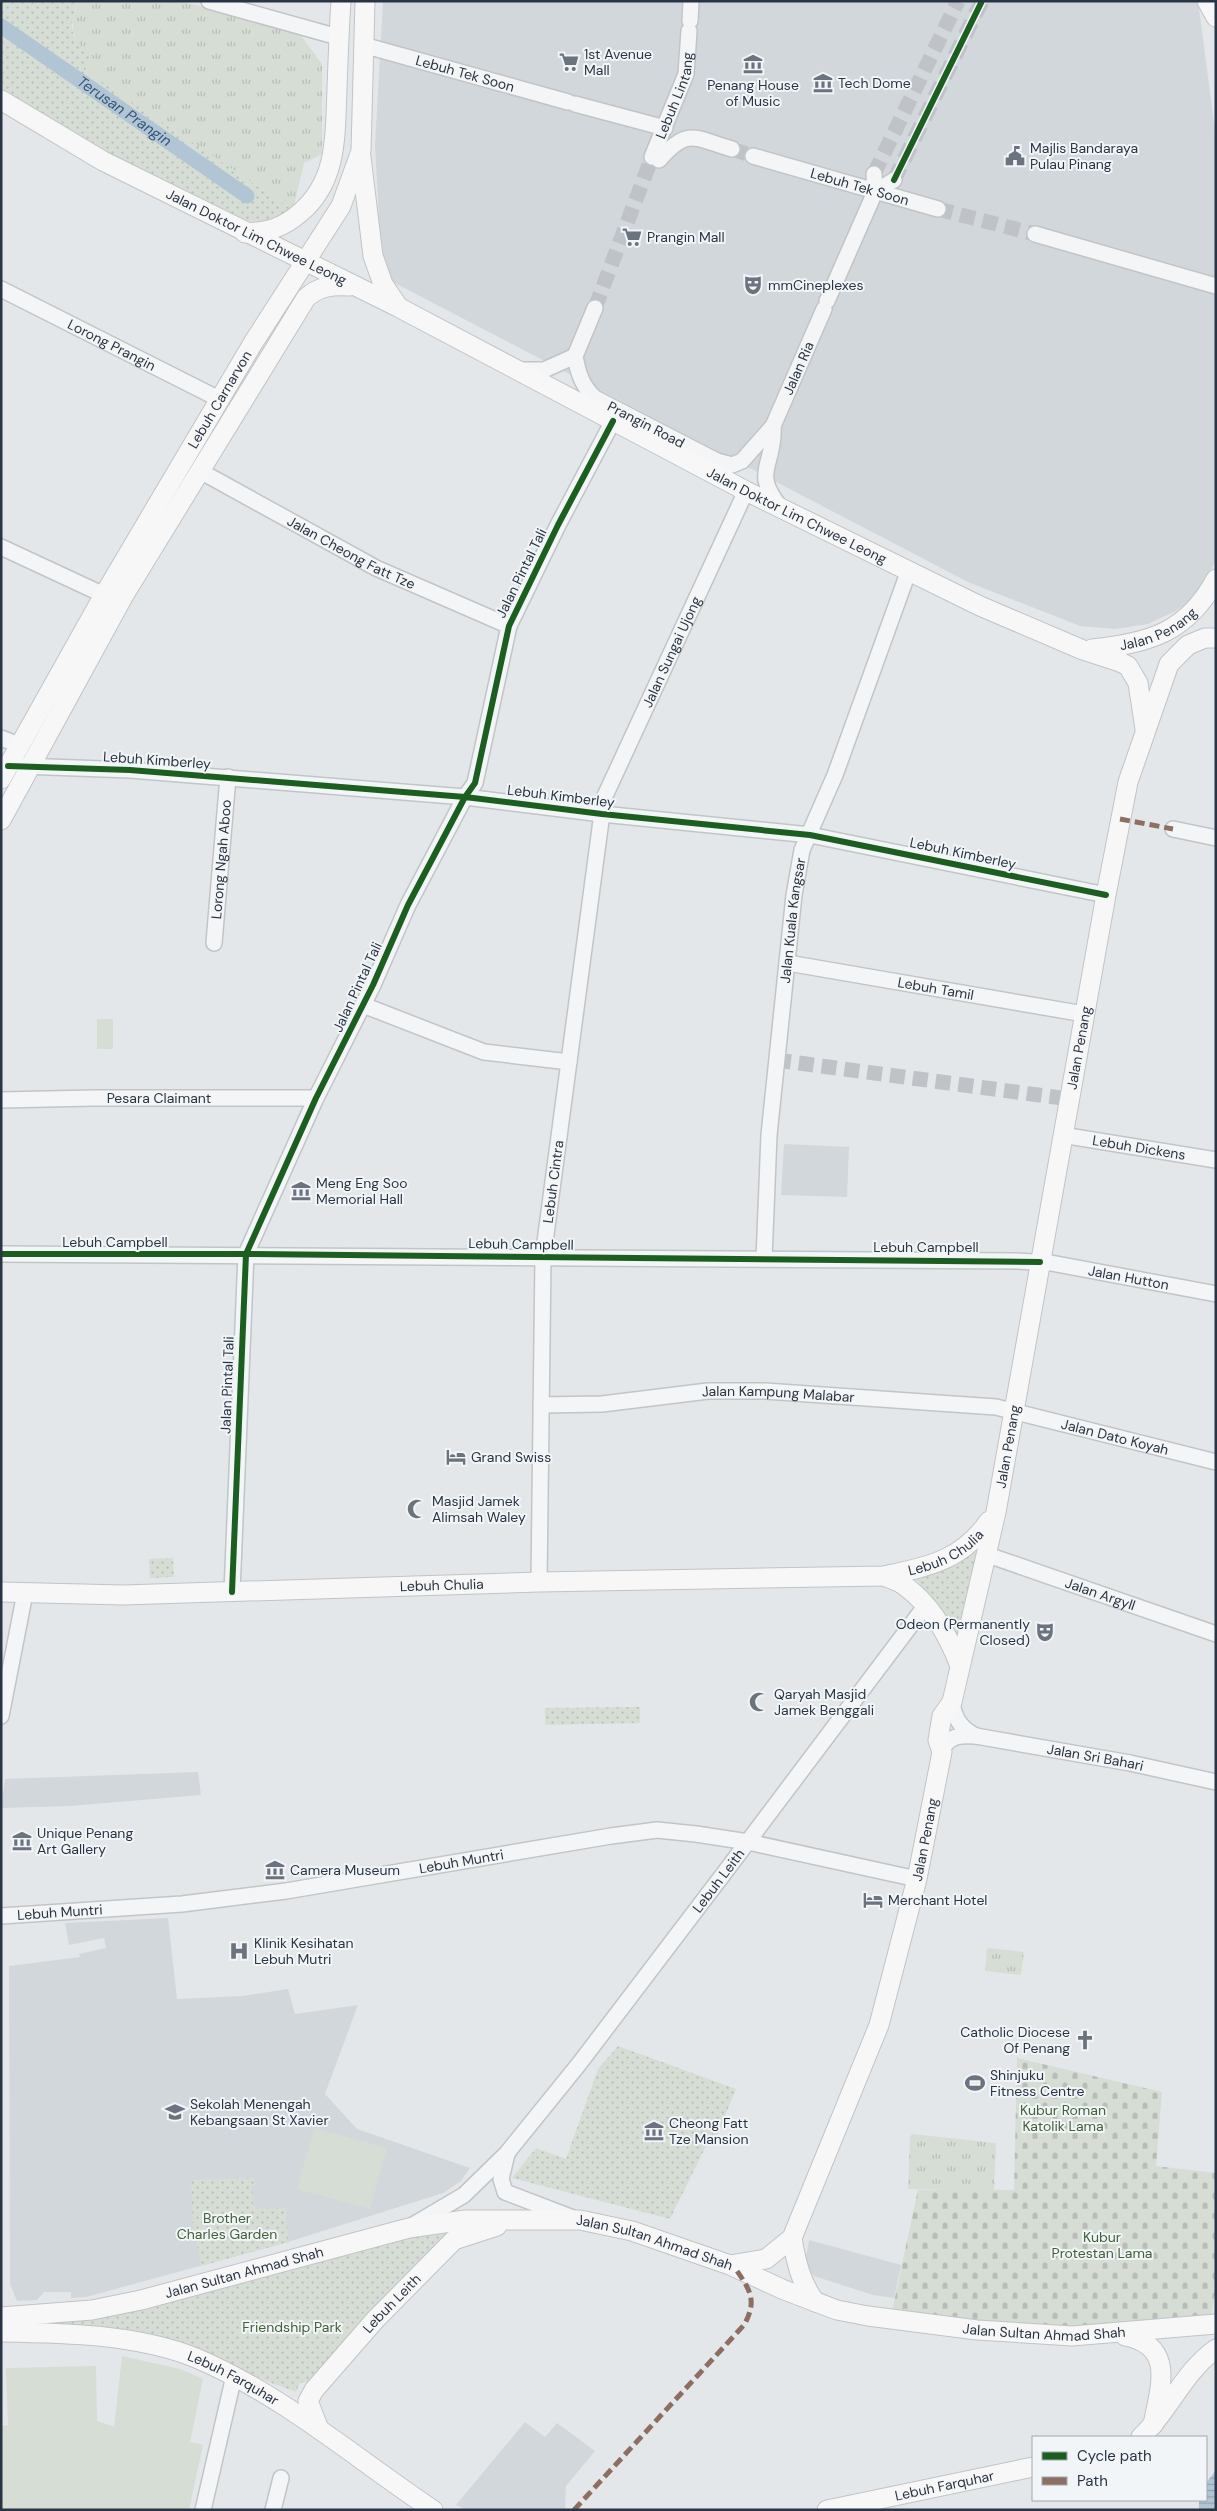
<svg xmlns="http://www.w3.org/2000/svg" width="1217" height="2511" viewBox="0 0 1217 2511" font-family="'DM Sans',sans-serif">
<defs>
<pattern id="grass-tufts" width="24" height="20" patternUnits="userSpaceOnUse" patternTransform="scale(1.25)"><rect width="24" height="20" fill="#d5ddd4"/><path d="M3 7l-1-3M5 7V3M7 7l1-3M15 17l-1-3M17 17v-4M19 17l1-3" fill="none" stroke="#b7beb7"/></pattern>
<pattern id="cemetery-stones" width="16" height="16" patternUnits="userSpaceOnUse" patternTransform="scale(1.25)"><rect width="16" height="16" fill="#d5ddd4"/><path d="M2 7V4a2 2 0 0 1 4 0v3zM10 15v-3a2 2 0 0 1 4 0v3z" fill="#b7beb7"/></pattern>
<pattern id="park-dots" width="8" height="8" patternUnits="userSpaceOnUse" patternTransform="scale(1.25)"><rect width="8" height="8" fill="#d5ddd4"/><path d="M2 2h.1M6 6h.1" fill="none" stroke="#b7beb7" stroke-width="1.8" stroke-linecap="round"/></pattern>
<pattern id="water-rules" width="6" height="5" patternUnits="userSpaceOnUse" patternTransform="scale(1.25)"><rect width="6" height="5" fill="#b2c5d5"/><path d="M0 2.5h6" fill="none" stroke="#91a1ae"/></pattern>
</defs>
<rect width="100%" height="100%" fill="#e4e7e9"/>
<path fill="#d2d7dc" d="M 383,1 L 1198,1 L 1216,138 L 1216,560 L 1203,587 L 1191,600 L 1176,611 L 1148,624 L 1115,629 L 1080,626 L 968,582 L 391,281 L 381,257 L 375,145 Z
M 784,1144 L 849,1147 L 847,1197 L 781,1195 Z
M 198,1772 L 201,1795 L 70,1806 L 1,1808 L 5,1779 Z
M 168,1918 L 177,1999 L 242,1996 L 288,1989 L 295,2014 L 358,2005 L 325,2094 L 357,2129 L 470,2168 L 461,2181 L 443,2193 L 288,2242 L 86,2297 L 71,2298 L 71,2292 L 44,2292 L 37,2300 L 17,2301 L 10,2284 L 9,1966 L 80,1957 L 79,1954 L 106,1948 L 104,1938 L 69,1945 L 65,1923 Z
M 809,2240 L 901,2265 L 894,2298 L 873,2295 L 814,2276 L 808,2270 L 805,2262 Z
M 525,2422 L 545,2437 L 557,2423 L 595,2451 L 566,2486 L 565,2510 L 467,2510 L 456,2505 Z"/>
<path fill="url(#grass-tufts)" d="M 79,1 L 181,1 L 299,33 L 322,64 L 322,154 L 304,163 L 293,210 L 83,69 L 84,64 L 73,31 L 73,18 Z
M 987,1948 L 1024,1952 L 1021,1975 L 985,1971 Z
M 912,2134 L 996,2143 L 994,2191 L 908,2189 L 910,2137 Z"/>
<path fill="url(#cemetery-stones)" d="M 1017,2058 L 1162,2092 L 1156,2166 L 1216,2173 L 1216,2287 L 1210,2323 L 1133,2329 L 1012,2326 L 892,2311 L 918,2190 L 1014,2190 Z"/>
<path fill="url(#park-dots)" d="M 1,1 L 79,1 C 68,25 69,39 91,55 L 84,64 L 83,69 L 293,210 L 281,222 L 239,221 L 117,161 L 1,91 Z
M 971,1551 L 976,1551 L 979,1554 L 959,1635 L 956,1637 L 932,1598 L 915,1578 Z
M 173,1558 L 174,1577 L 150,1578 L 149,1559 Z
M 640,1707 L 640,1723 L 545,1725 L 545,1708 Z
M 618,2046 L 736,2089 L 714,2143 L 708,2142 L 670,2219 L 512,2178 L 536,2148 L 566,2159 L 598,2069 Z
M 255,2178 L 255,2186 L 252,2186 L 253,2206 L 256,2206 L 256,2209 L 286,2208 L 288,2242 L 201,2266 L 193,2225 L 191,2180 Z
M 471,2224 L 324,2377 L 300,2383 L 296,2392 L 236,2370 L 36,2323 Z"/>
<path fill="#d5ddd4" d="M 97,1019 L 113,1019 L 113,1049 L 97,1049 Z
M 314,2128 L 387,2148 L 370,2209 L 297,2189 Z
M 122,2356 L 180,2369 L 203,2379 L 190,2442 L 203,2445 L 189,2510 L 1,2510 L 1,2426 L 8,2425 L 6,2368 L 96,2366 L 97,2421 L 114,2427 Z"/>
<path fill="url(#water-rules)" d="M 1216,2470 L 1216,2510 L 1199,2510 L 1199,2500 L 1206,2500 L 1206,2483 Z"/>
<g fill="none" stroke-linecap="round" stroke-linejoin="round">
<path stroke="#b2c5d5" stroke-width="15" id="s1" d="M 1,26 L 247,196"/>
<path stroke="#bfc3c8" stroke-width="15" stroke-dasharray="15 8" stroke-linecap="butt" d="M 732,149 L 753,156
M 874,174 L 958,1
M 894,180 L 982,1
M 938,209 L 1035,234
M 595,308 L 652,157
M 776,1060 L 1069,1099"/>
<defs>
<g id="minor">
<path d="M 209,1 L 338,37"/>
<path d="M 690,21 L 691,1"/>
<path id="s2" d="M 363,45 L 568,102"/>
<path d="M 575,104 L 665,128"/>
<path id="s3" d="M 753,156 L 938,209"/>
<path id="s4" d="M 652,157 L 686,74 L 689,31"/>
<path d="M 659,160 C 688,127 694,138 732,149"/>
<path d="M 875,192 L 894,180"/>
<path d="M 1035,234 L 1216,286"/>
<path id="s5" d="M 1,289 L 221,400"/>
<path d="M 827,301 L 875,192 L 874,174"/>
<path id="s6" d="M 575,356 C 578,373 582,386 595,398 L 717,461 L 732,465 L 742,461 L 773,426 L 824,309"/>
<path d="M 575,356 L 595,308"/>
<path d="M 520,370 L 544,370 L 575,356"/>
<path d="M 773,426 C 776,465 750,471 781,508"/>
<path id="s7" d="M 200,471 L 376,568 L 509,626"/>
<path d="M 1,547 L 104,595"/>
<path d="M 1,738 L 19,745"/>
<path d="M 22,766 L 130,770 L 465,797 L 602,814 L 810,835 L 1106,895"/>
<path d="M 1173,829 L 1216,838"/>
<path id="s8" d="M 214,943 L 228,777"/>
<path id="s9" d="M 788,963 L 1084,1014"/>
<path d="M 363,1005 L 484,1052 L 569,1062"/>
<path id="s10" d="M 1,1100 L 93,1098 L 316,1098"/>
<path id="s11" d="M 1062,1135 L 1216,1160"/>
<path id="s12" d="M 1,1254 L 1017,1261 L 1051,1263 L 1216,1294"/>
<path id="s13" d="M 764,1259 L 769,1135 L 794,895 L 802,850 L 835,775 L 909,570"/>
<path id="s14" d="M 541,1405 L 602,1404 L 708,1391 L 765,1391 L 996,1407 L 1216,1462"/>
<path id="s15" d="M 985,1554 L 1216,1634"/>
<path id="s16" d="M 539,1582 L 543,1257 L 604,798 L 746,491"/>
<path d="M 232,1592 L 246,1254 L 316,1098 L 373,985 L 408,905 L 465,797 L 475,783 L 509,626 L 558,525 L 613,421"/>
<path d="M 952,1702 C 954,1718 961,1729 976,1736"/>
<path d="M 1,1716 L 25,1593"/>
<path id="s17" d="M 942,1750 C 949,1735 961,1735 976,1736 L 1130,1763 L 1216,1782"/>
<path id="s18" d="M 1,1916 L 182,1904 L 286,1891 L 611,1836 L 657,1830 L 696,1834 L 748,1842 L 917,1879"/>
<path d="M 507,2154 L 501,2179 L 505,2192 L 573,2218"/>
<path id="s19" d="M 413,2225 L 464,2195 L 507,2153 L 579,2064 L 725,1872 L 926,1605"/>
<path d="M 203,2510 L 234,2376"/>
<path d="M 273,2510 L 281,2478"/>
</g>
<g id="major">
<path d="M 1207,1 L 1216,17"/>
<path id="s20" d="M 1,100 L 103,161 L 398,307 L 746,491 L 980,606 L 1083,650 L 1120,662 L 1128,666 L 1138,683 L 1145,729"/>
<path d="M 361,157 L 373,256 L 383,284 L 397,305"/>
<path d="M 245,233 C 268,232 283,228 301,212 C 338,180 335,135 337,89 C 338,60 339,31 341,1"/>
<path id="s21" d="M 1092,649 C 1149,643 1187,633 1216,579"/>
<path id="s22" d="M 1,779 L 104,595 L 253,343 L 341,206 L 361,151 L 365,1"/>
<path d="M 1,820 L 124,595 L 306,298 C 319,286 332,285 350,286"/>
<path d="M 884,1576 C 891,1579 899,1581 905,1586 C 931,1605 949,1637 960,1666"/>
<path id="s23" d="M 1,1592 L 123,1595 L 539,1582 L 884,1576 C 929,1566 961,1561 989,1521"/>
<path d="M 792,2238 C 796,2262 801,2283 815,2302"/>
<path id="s24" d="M 730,2265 L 766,2259 L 792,2238 L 879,2025 L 917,1879 L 942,1752 L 938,1740 L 942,1716 L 952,1702 L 996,1512 L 1106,895 L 1128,782 L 1169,664 L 1188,645 L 1205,638 L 1216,638"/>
<path id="s25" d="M 1,2317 L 92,2310 L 141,2300 L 409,2228 L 465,2220 L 580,2220 L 632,2231 L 730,2265 L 782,2289 L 837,2310 L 868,2316 L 977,2330 L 1072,2336 L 1216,2324"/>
<path id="s26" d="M 1,2332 C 65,2333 136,2334 196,2358 C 283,2395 355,2458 433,2510"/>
<path d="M 1125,2336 C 1176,2346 1160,2387 1153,2425"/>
<path id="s27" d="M 319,2429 L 308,2401 L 314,2390 L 375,2320 L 454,2240 L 497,2226"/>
<path d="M 1141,2437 C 1170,2410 1183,2372 1216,2349"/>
<path id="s28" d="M 827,2510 L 1033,2467"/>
</g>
</defs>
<use href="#minor" stroke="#c2c5c7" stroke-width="18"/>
<use href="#major" stroke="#c0c4c7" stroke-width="21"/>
<use href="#minor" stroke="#f3f5f6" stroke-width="15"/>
<use href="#major" stroke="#f7f7f7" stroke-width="19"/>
<path stroke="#8d6e63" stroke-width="5" stroke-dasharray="10 5" stroke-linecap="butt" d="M 1120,819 L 1173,829
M 574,2510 L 744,2325 C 757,2302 751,2291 737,2271"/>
<defs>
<path id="cycleway" d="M 894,180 L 982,1
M 8,766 L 130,770 L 465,797 L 602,814 L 810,835 L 1106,895
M 1,1254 L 246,1254 L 1040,1262
M 232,1592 L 246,1254 L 316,1098 L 373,985 L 408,905 L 465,797 L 475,783 L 509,626 L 558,525 L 613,421"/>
</defs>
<use href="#cycleway" stroke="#f2f5f8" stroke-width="9"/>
<use href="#cycleway" stroke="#1b5e20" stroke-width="6"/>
</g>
<defs>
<symbol id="supermarket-bare" viewBox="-9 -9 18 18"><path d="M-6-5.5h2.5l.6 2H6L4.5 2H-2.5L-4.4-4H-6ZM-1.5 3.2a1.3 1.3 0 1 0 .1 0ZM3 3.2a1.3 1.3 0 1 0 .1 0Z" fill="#6a737e" stroke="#f2f5f8" stroke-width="2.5" paint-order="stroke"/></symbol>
<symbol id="museum-bare" viewBox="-9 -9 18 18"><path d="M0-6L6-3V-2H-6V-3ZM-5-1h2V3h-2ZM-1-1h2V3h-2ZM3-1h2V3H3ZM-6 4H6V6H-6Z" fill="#6a737e" stroke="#f2f5f8" stroke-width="2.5" paint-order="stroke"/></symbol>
<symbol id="civic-bare" viewBox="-9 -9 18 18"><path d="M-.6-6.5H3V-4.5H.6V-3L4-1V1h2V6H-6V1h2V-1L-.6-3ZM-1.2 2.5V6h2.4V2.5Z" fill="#6a737e" stroke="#f2f5f8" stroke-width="2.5" paint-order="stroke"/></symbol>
<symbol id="theatre-bare" viewBox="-9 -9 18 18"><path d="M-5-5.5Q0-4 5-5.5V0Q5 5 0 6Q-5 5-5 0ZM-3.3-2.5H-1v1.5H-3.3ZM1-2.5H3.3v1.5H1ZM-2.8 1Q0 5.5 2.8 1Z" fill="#6a737e" stroke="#f2f5f8" stroke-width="2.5" paint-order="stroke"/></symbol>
<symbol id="hotel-bare" viewBox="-9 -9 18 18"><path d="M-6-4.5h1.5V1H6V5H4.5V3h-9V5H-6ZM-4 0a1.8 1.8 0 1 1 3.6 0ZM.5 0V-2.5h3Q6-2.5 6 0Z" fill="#6a737e" stroke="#f2f5f8" stroke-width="2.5" paint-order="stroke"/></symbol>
<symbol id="mosque-bare" viewBox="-9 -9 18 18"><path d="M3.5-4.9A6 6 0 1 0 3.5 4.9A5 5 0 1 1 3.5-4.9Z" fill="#6a737e" stroke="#f2f5f8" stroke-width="2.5" paint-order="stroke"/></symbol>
<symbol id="hospital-bare" viewBox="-9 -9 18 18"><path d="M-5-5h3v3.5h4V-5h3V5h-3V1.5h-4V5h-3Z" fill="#6a737e" stroke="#f2f5f8" stroke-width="2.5" paint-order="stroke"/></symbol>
<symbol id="church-bare" viewBox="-9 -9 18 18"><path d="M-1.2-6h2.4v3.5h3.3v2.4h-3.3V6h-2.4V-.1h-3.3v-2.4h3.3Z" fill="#6a737e" stroke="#f2f5f8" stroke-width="2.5" paint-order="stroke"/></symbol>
<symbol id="stadium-bare" viewBox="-9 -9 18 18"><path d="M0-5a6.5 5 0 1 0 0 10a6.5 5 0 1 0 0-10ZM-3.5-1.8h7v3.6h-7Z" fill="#6a737e" stroke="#f2f5f8" stroke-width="2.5" paint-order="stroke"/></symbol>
<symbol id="school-bare" viewBox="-9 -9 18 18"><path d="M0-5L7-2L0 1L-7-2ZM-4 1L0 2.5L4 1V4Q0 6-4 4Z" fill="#6a737e" stroke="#f2f5f8" stroke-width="2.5" paint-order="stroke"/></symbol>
</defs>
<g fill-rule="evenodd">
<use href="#supermarket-bare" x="555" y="48" width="28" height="28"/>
<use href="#museum-bare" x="739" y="50" width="28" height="28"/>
<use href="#museum-bare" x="809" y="69" width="28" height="28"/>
<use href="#civic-bare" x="1001" y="142" width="28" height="28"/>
<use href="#supermarket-bare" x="618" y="223" width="28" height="28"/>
<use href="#theatre-bare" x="739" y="271" width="28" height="28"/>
<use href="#museum-bare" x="287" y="1177" width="28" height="28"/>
<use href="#hotel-bare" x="442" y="1443" width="28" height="28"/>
<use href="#mosque-bare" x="403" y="1495" width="28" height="28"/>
<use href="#theatre-bare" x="1031" y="1618" width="28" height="28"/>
<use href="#mosque-bare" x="745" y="1688" width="28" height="28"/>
<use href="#museum-bare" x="8" y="1827" width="28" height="28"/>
<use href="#museum-bare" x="261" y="1856" width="28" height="28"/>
<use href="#hotel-bare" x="859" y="1886" width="28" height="28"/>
<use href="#hospital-bare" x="225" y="1937" width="28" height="28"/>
<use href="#church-bare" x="1071" y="2026" width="28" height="28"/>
<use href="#stadium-bare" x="961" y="2069" width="28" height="28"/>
<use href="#school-bare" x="161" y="2098" width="28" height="28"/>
<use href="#museum-bare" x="640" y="2117" width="28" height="28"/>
</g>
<g text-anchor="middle" stroke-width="4" stroke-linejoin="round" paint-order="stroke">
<g font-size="14" fill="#293544" stroke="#f2f5f8" text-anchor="start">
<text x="584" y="59">1st Avenue<tspan x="584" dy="16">Mall</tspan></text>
<text x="838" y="88">Tech Dome</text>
<text x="753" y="90" text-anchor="middle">Penang House<tspan x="753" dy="16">of Music</tspan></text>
<text x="1030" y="153">Majlis Bandaraya<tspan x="1030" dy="16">Pulau Pinang</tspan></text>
<text x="647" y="242">Prangin Mall</text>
<text x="768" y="290">mmCineplexes</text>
<text x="316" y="1188">Meng Eng Soo<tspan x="316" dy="16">Memorial Hall</tspan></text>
<text x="471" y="1462">Grand Swiss</text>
<text x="432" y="1506">Masjid Jamek<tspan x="432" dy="16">Alimsah Waley</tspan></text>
<text x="1030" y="1629" text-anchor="end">Odeon (Permanently<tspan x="1030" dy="16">Closed)</tspan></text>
<text x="774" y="1699">Qaryah Masjid<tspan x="774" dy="16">Jamek Benggali</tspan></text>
<text x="37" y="1838">Unique Penang<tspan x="37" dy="16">Art Gallery</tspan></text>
<text x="290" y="1875">Camera Museum</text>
<text x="888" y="1905">Merchant Hotel</text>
<text x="254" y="1948">Klinik Kesihatan<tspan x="254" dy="16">Lebuh Mutri</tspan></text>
<text x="1070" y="2037" text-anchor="end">Catholic Diocese<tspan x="1070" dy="16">Of Penang</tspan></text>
<text x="990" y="2080">Shinjuku<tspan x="990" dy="16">Fitness Centre</tspan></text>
<text x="190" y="2109">Sekolah Menengah<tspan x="190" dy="16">Kebangsaan St Xavier</tspan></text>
<text x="669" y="2128">Cheong Fatt<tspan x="669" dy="16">Tze Mansion</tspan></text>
</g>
<g font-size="14" fill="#293544" stroke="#f2f5f8">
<text dy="5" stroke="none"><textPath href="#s2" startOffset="106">Lebuh Tek Soon</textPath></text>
<text dy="5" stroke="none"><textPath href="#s4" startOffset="66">Lebuh Lintang</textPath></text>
<text dy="5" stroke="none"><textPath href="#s3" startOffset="111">Lebuh Tek Soon</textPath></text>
<text dy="5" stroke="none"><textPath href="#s20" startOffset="290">Jalan Doktor Lim Chwee Leong</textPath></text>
<text dy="5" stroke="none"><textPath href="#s5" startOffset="124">Lorong Prangin</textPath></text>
<text dy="5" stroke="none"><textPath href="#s6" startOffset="321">Jalan Ria</textPath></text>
<text dy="5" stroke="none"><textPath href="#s22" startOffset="438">Lebuh Carnarvon</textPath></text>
<text dy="5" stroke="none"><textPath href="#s6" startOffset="105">Prangin Road</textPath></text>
<text dy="5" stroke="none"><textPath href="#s20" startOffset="898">Jalan Doktor Lim Chwee Leong</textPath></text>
<text dy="5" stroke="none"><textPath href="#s7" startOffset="172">Jalan Cheong Fatt Tze</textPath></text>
<text transform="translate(521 573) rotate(-64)" y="5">Jalan Pintal Tali</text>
<text dy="5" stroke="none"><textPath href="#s21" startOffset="70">Jalan Penang</textPath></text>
<text dy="5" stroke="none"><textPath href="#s16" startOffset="949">Jalan Sungai Ujong</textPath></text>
<text transform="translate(157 760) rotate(4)" y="5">Lebuh Kimberley</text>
<text transform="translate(561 796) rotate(7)" y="5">Lebuh Kimberley</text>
<text transform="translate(963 853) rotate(12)" y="5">Lebuh Kimberley</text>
<text dy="5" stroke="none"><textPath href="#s8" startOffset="84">Lorong Ngah Aboo</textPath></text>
<text dy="5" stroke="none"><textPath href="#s13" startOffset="340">Jalan Kuala Kangsar</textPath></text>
<text transform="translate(357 987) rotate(-65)" y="5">Jalan Pintal Tali</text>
<text dy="5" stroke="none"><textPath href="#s9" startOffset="150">Lebuh Tamil</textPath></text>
<text dy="5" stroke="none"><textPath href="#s24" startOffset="1301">Jalan Penang</textPath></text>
<text dy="5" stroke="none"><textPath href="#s10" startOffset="158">Pesara Claimant</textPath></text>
<text dy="5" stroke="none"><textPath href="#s11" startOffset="78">Lebuh Dickens</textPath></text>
<text dy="5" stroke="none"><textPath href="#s16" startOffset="401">Lebuh Cintra</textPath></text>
<text x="115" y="1247">Lebuh Campbell</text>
<text transform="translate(521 1244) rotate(1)" y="5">Lebuh Campbell</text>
<text x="926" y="1252">Lebuh Campbell</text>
<text dy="5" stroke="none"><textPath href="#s12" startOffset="1129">Jalan Hutton</textPath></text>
<text transform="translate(227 1385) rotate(-88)" y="5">Jalan Pintal Tali</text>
<text dy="5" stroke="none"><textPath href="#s14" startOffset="238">Jalan Kampung Malabar</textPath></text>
<text dy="5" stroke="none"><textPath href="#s14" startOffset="579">Jalan Dato Koyah</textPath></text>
<text dy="5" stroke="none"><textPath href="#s24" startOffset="896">Jalan Penang</textPath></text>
<text dy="5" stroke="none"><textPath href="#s23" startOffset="950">Lebuh Chulia</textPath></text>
<text dy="5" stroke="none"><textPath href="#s23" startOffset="441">Lebuh Chulia</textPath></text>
<text dy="5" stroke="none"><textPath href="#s15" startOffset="122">Jalan Argyll</textPath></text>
<text dy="5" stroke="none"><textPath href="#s17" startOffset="161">Jalan Sri Bahari</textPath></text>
<text dy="5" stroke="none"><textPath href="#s24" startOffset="491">Jalan Penang</textPath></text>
<text dy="5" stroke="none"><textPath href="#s18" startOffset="464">Lebuh Muntri</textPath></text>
<text dy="5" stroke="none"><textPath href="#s19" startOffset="464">Lebuh Leith</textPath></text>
<text dy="5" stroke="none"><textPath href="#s18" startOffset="59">Lebuh Muntri</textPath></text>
<text dy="5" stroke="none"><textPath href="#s25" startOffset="668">Jalan Sultan Ahmad Shah</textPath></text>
<text dy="5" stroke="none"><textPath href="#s25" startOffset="248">Jalan Sultan Ahmad Shah</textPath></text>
<text dy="5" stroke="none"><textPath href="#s27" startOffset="159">Lebuh Leith</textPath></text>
<text dy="5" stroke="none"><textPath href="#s25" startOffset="1072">Jalan Sultan Ahmad Shah</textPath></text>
<text dy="5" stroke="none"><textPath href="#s26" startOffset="240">Lebuh Farquhar</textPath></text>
<text dy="5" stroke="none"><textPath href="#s28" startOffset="120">Lebuh Farquhar</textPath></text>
</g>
<g font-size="14" fill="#416136" stroke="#f2f5f8">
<text x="1063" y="2115">Kubur Roman<tspan x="1063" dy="16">Katolik Lama</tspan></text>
<text x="227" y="2223">Brother<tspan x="227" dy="16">Charles Garden</tspan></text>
<text x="1102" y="2242">Kubur<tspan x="1102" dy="16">Protestan Lama</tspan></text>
<text x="292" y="2332">Friendship Park</text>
</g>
<g font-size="15" font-style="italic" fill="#31587a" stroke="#f2f5f8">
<text dy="5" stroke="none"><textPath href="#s1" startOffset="150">Terusan Prangin</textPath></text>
</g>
</g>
<rect width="1217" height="2511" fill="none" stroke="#293544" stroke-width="5"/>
<rect x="1032" y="2436" width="175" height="65" fill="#f2f5f8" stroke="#a2a8b0"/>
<rect x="1042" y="2452" width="25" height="8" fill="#1b5e20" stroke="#a2a8b0"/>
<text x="1077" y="2461" font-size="15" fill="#293544">Cycle path</text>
<rect x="1042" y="2477" width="25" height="8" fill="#8d6e63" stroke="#a2a8b0"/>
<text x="1077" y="2486" font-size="15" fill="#293544">Path</text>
</svg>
